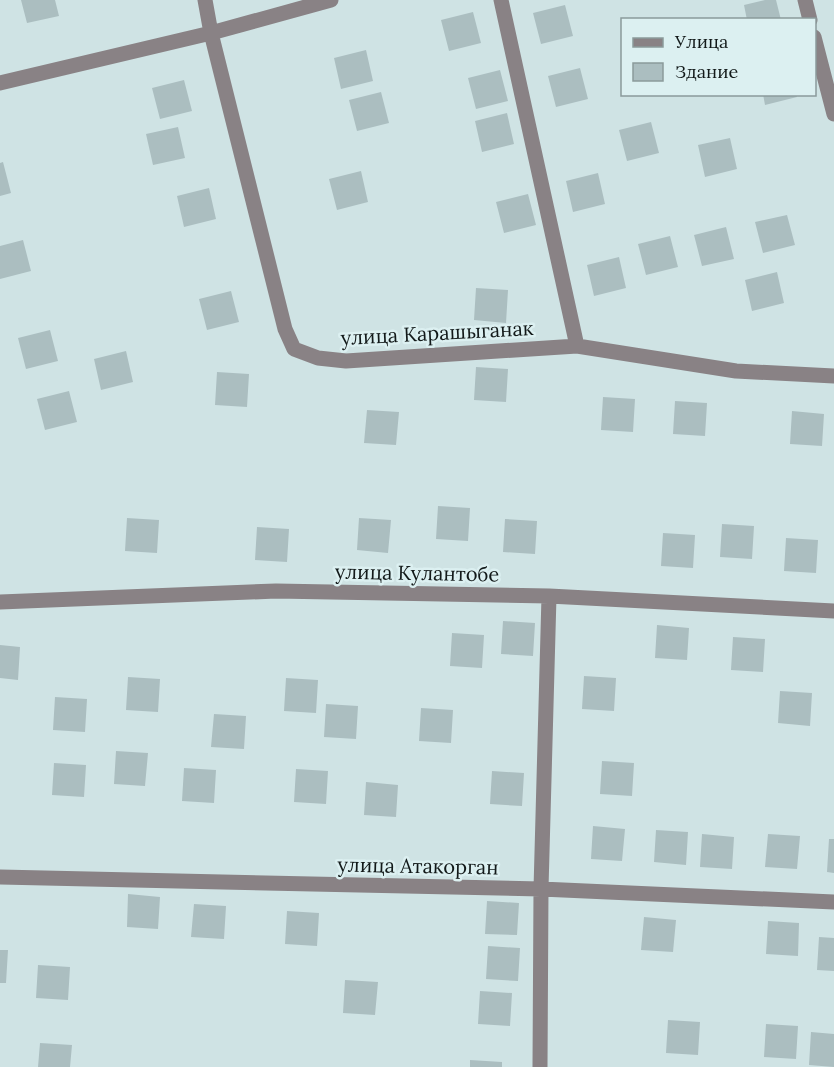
<svg xmlns="http://www.w3.org/2000/svg" width="834" height="1067" viewBox="0 0 834 1067" font-family="Lora,serif">
<rect width="100%" height="100%" fill="#cfe3e4"/>
<path fill="#abbec0" d="M 21,0 L 55,0 L 59,16 L 27,23 Z
M 765,0 L 776,0 L 781,20 L 747,20 L 744,5 Z
M 565,5 L 573,36 L 541,44 L 533,13 Z
M 473,12 L 481,43 L 449,51 L 441,20 Z
M 366,50 L 373,81 L 341,89 L 334,58 Z
M 580,68 L 588,99 L 556,107 L 548,76 Z
M 500,70 L 508,101 L 476,109 L 468,78 Z
M 184,80 L 192,111 L 160,119 L 152,88 Z
M 381,92 L 389,123 L 357,131 L 349,100 Z
M 763,94 L 796,94 L 797,97 L 765,105 Z
M 507,113 L 514,144 L 482,152 L 475,121 Z
M 651,122 L 659,153 L 627,161 L 619,130 Z
M 178,127 L 185,158 L 153,165 L 146,134 Z
M 730,138 L 737,169 L 705,177 L 698,145 Z
M 3,162 L 11,193 L 0,196 L 0,163 Z
M 361,171 L 368,202 L 337,210 L 329,179 Z
M 598,173 L 605,204 L 573,212 L 566,181 Z
M 209,188 L 216,219 L 184,227 L 177,196 Z
M 528,194 L 536,225 L 504,233 L 496,202 Z
M 787,215 L 795,245 L 763,253 L 755,222 Z
M 726,227 L 734,259 L 702,266 L 694,235 Z
M 670,236 L 678,267 L 646,275 L 638,244 Z
M 23,240 L 31,271 L 0,279 L 0,246 Z
M 619,257 L 626,288 L 594,296 L 587,265 Z
M 777,272 L 784,303 L 752,311 L 745,280 Z
M 476,288 L 508,290 L 506,323 L 474,320 Z
M 231,291 L 239,322 L 207,330 L 199,299 Z
M 50,330 L 58,361 L 26,369 L 18,338 Z
M 126,351 L 133,382 L 101,390 L 94,359 Z
M 476,367 L 508,369 L 506,402 L 474,400 Z
M 217,372 L 249,374 L 247,407 L 215,405 Z
M 69,391 L 77,422 L 45,430 L 37,399 Z
M 603,397 L 635,399 L 633,432 L 601,430 Z
M 675,401 L 707,403 L 705,436 L 673,434 Z
M 367,410 L 399,412 L 396,445 L 364,443 Z
M 792,411 L 824,414 L 822,446 L 790,444 Z
M 438,506 L 470,508 L 468,541 L 436,539 Z
M 127,518 L 159,520 L 157,553 L 125,551 Z
M 359,518 L 391,520 L 388,553 L 357,550 Z
M 505,519 L 537,521 L 535,554 L 503,552 Z
M 722,524 L 754,526 L 752,559 L 720,557 Z
M 257,527 L 289,529 L 287,562 L 255,560 Z
M 663,533 L 695,535 L 693,568 L 661,566 Z
M 786,538 L 818,540 L 816,573 L 784,571 Z
M 503,621 L 535,623 L 533,656 L 501,654 Z
M 657,625 L 689,628 L 687,660 L 655,658 Z
M 452,633 L 484,635 L 482,668 L 450,666 Z
M 733,637 L 765,639 L 763,672 L 731,670 Z
M 0,645 L 20,647 L 18,680 L 0,678 Z
M 584,676 L 616,678 L 614,711 L 582,709 Z
M 128,677 L 160,679 L 158,712 L 126,710 Z
M 286,678 L 318,680 L 316,713 L 284,711 Z
M 780,691 L 812,693 L 810,726 L 778,723 Z
M 55,697 L 87,699 L 85,732 L 53,730 Z
M 326,704 L 358,706 L 356,739 L 324,737 Z
M 421,708 L 453,710 L 451,743 L 419,741 Z
M 214,714 L 246,716 L 244,749 L 211,747 Z
M 116,751 L 148,753 L 145,786 L 114,784 Z
M 602,761 L 634,763 L 632,796 L 600,794 Z
M 54,763 L 86,765 L 84,797 L 52,795 Z
M 184,768 L 216,770 L 214,803 L 182,801 Z
M 296,769 L 328,771 L 326,804 L 294,802 Z
M 492,771 L 524,773 L 522,806 L 490,804 Z
M 366,782 L 398,785 L 396,817 L 364,815 Z
M 593,826 L 625,829 L 622,861 L 591,859 Z
M 656,830 L 688,832 L 686,865 L 654,862 Z
M 702,834 L 734,837 L 732,869 L 700,867 Z
M 768,834 L 800,836 L 797,869 L 765,867 Z
M 829,839 L 834,839 L 834,873 L 827,872 Z
M 128,894 L 160,897 L 158,929 L 127,927 Z
M 487,901 L 519,903 L 517,935 L 485,934 Z
M 194,904 L 226,906 L 224,939 L 191,937 Z
M 287,911 L 319,913 L 317,946 L 285,944 Z
M 644,917 L 676,920 L 673,952 L 641,950 Z
M 768,921 L 799,923 L 798,956 L 766,954 Z
M 819,937 L 834,938 L 834,971 L 817,970 Z
M 488,946 L 520,948 L 518,981 L 486,979 Z
M 0,950 L 8,950 L 6,983 L 0,983 Z
M 38,965 L 70,967 L 68,1000 L 36,998 Z
M 345,980 L 378,982 L 375,1015 L 343,1013 Z
M 480,991 L 512,993 L 510,1026 L 478,1024 Z
M 668,1020 L 700,1022 L 698,1055 L 666,1053 Z
M 766,1024 L 798,1026 L 796,1059 L 764,1057 Z
M 811,1032 L 834,1034 L 834,1067 L 809,1065 Z
M 40,1043 L 72,1045 L 70,1067 L 38,1067 Z
M 470,1060 L 502,1062 L 502,1067 L 470,1067 Z"/>
<g fill="none" stroke-linecap="round" stroke-linejoin="round">
<path stroke="#898285" stroke-width="15" d="M 205,0 L 211,33 L 285,329 L 294,349 L 318,358 L 346,361 L 577,346 L 736,371 L 834,376
M 501,0 L 577,346
M 805,0 L 810,20
M 814,37 L 834,114
M 0,83 L 211,33 L 331,0
M 0,602 L 276,591 L 549,596 L 834,611
M 0,877 L 541,889 L 834,902
M 540,1067 L 541,889 L 549,596"/>
</g>
<g text-anchor="middle" stroke-width="5" stroke-linejoin="round" paint-order="stroke">
<g font-size="20" fill="#121919" stroke="#dcf0f1">
<text transform="translate(437 333) rotate(-3)" y="7">улица Карашыганак</text>
<text transform="translate(417 573) rotate(1)" y="7">улица Кулантобе</text>
<text transform="translate(418 866) rotate(1)" y="7">улица Атакорган</text>
</g>
</g>
<rect x="621" y="18" width="195" height="78" fill="#dcf0f1" stroke="#8b9a9b" stroke-width="1.5"/>
<rect x="633" y="38" width="30" height="9" fill="#898285" stroke="#8b9a9b" stroke-width="1.5"/>
<text x="675" y="48" font-size="18" fill="#121919">Улица</text>
<rect x="633" y="63" width="30" height="18" fill="#abbec0" stroke="#8b9a9b" stroke-width="1.5"/>
<text x="675" y="78" font-size="18" fill="#121919">Здание</text>
</svg>
